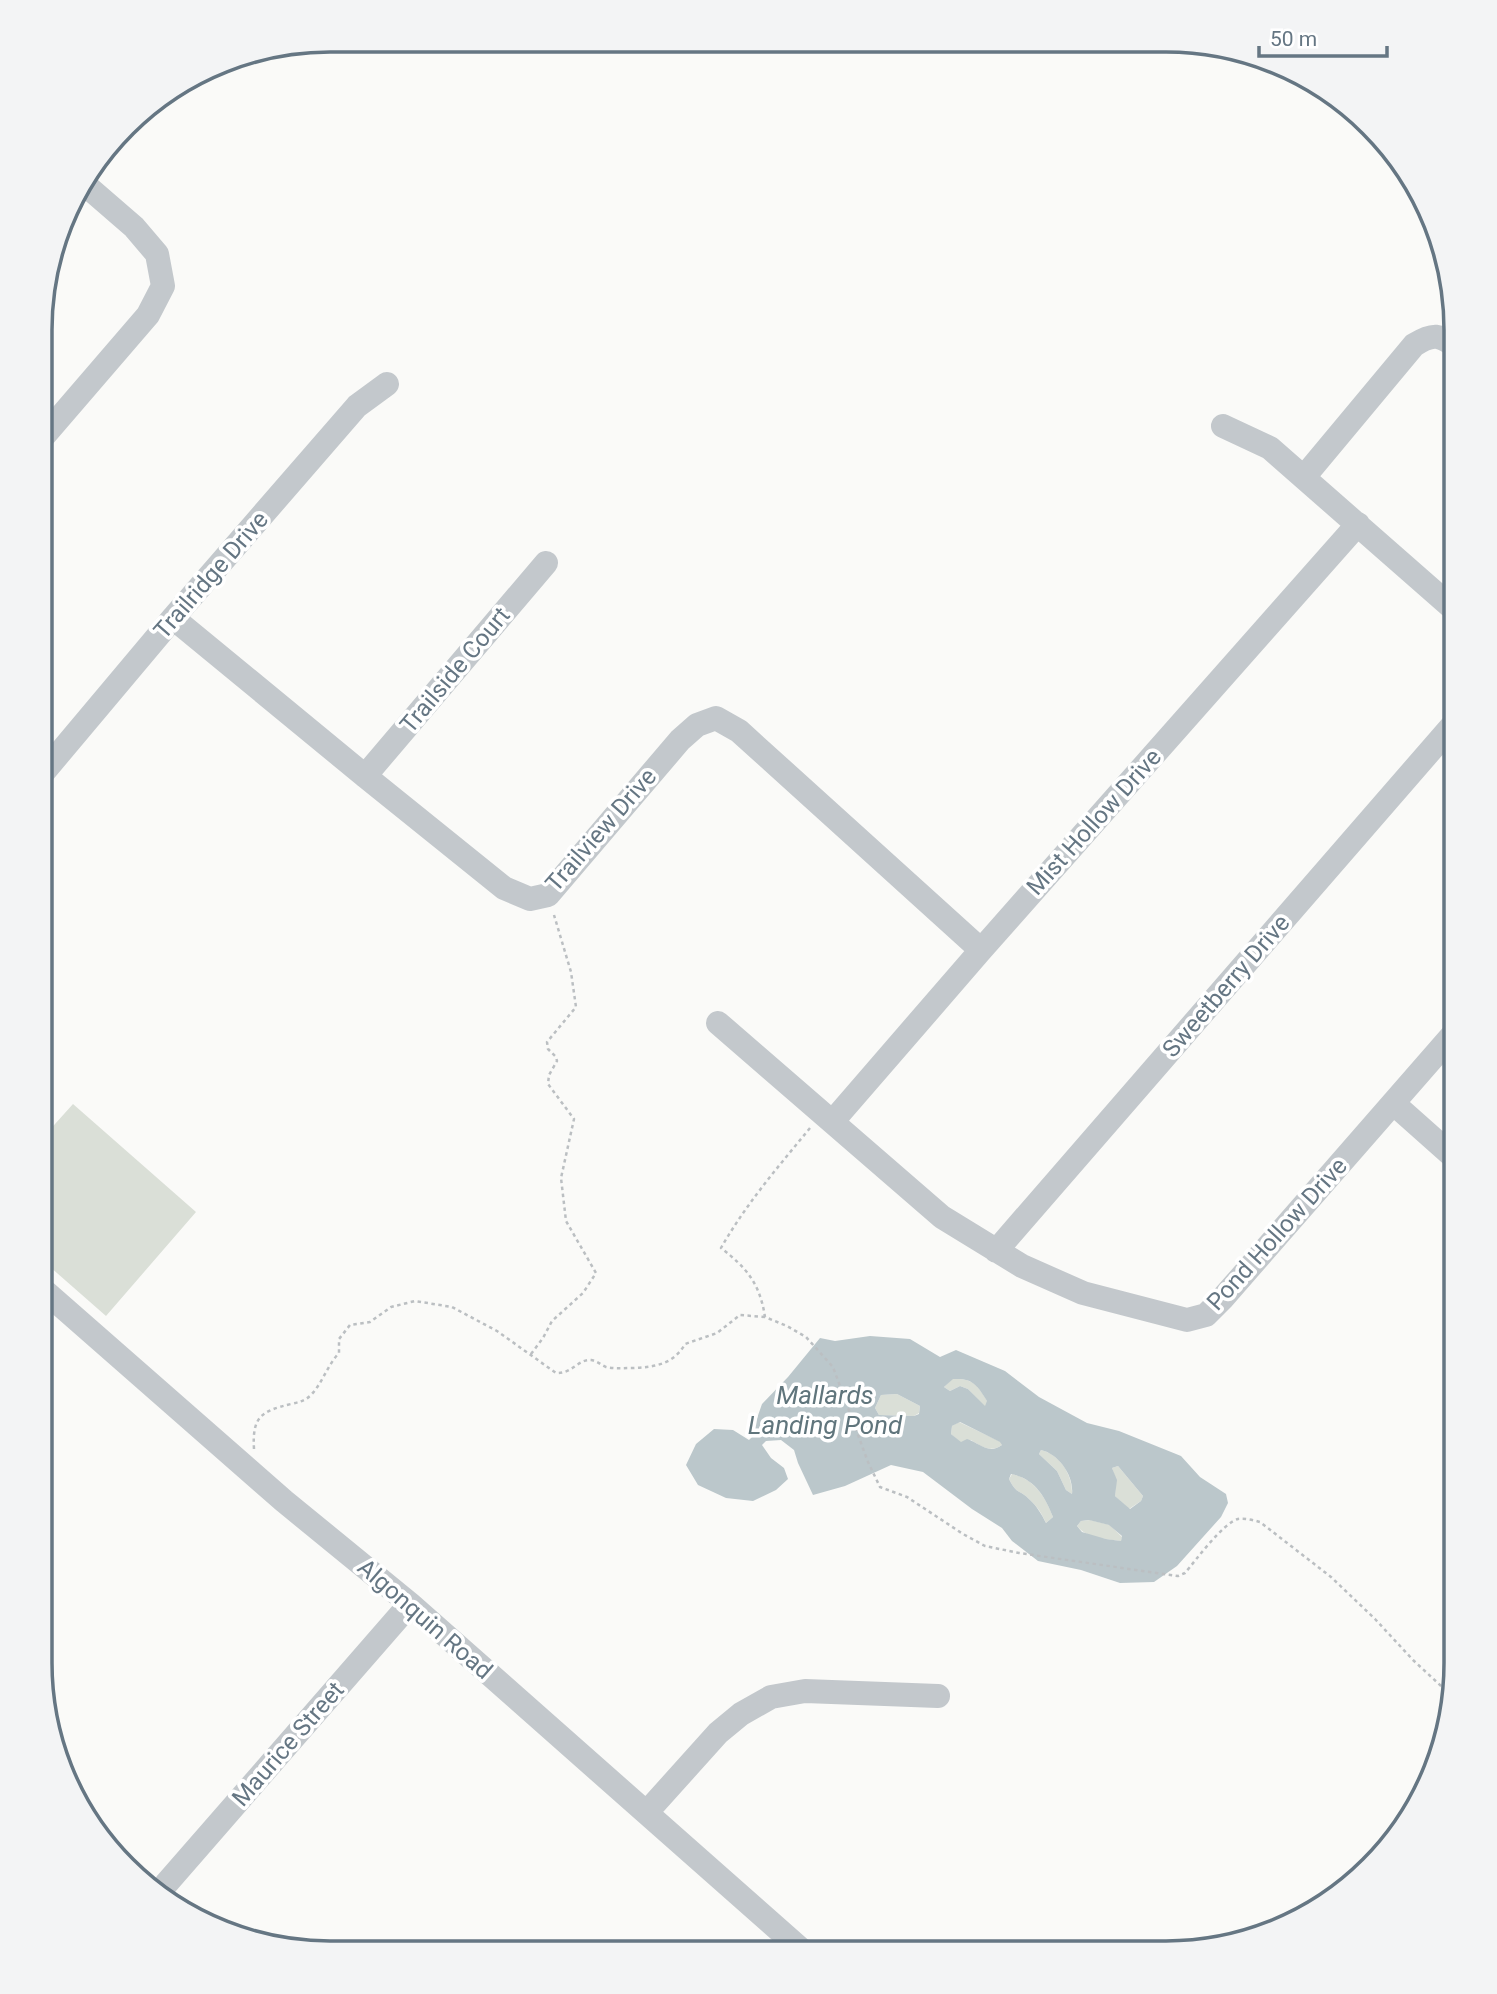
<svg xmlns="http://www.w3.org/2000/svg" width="1497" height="1994" viewBox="0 0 1497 1994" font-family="Roboto,sans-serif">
<rect width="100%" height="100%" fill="#fafaf8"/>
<path fill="#dadfd7" d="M 73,1104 L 196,1212 L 106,1316 L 41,1259 L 41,1131 L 46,1134 Z
M 952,1379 C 974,1378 977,1385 988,1402 L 985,1407 L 968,1389 L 960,1386 L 950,1391 L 944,1387 Z
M 897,1394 L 920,1406 L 919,1413 L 914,1416 L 879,1415 L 875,1408 L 881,1395 Z
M 959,1422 L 1001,1442 L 1002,1445 C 990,1453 982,1447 971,1440 L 961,1443 L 951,1434 L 952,1426 Z
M 1041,1450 C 1060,1454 1073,1476 1072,1494 L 1066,1490 L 1057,1471 L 1039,1454 Z
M 1118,1466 L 1143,1496 L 1141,1501 L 1129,1509 L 1115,1496 L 1116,1480 L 1112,1468 Z
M 1012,1474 C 1034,1479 1045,1496 1053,1517 L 1046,1523 C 1042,1514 1037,1506 1029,1499 C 1019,1489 1017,1495 1009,1479 Z
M 1090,1520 L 1110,1525 L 1122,1537 L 1121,1541 C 1106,1539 1086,1538 1077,1526 L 1081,1521 Z"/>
<path fill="#bbc7cb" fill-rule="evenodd" d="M 870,1336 L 910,1339 L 940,1357 L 956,1350 L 1005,1371 L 1039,1397 L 1087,1423 L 1119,1431 L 1181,1456 L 1200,1477 L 1226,1494 L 1228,1503 L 1221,1517 L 1177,1566 L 1154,1582 L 1120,1583 L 1081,1570 L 1038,1561 L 1012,1541 L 1002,1528 L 972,1509 L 923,1472 L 891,1465 L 845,1486 L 813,1495 L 798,1463 L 794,1450 L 781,1440 L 766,1441 L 762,1445 L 771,1458 L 784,1468 L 788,1479 L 776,1490 L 753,1501 L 726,1498 L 698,1485 L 686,1465 L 696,1444 L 714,1429 L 733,1430 L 749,1440 L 753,1436 L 755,1424 L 762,1404 L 788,1377 L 820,1338 L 835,1341 ZM 953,1379 C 973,1378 977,1385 987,1401 L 985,1406 L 968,1389 L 960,1386 L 950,1391 L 944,1387 ZM 897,1394 L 920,1406 L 919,1414 L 914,1416 L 879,1415 L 875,1408 L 881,1395 ZM 960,1422 L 1000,1442 L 1002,1445 C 988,1455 980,1443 967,1439 L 961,1442 L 951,1434 L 952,1426 ZM 1041,1450 C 1059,1454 1074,1476 1072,1494 L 1066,1490 L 1057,1471 L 1039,1454 ZM 1118,1466 L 1143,1496 L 1141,1501 L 1130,1509 L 1115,1496 L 1117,1480 L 1112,1468 ZM 1011,1474 C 1034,1478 1045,1496 1053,1517 L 1046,1523 C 1042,1515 1037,1506 1029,1499 C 1019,1489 1017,1495 1009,1479 ZM 1089,1520 L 1109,1525 L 1122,1536 L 1121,1541 L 1106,1539 L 1082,1532 L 1077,1526 L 1081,1521 Z"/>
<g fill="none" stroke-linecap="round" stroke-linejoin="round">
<path stroke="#bbbfc2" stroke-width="2.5" stroke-dasharray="3.5 3.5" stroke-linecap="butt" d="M 810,1128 C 778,1167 746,1204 721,1248 C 747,1268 760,1284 765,1317 L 787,1326 L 806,1337 L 833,1367 L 868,1462 L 880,1487 L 907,1497 L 963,1534 L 985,1546 L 1019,1553 L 1178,1576 L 1185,1573 C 1196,1560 1223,1523 1238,1519 C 1245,1518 1253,1520 1260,1522 L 1331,1577 L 1375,1619 L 1413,1660 L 1453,1697
M 531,1354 L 543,1338 L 552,1321 L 583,1293 L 596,1273 L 566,1221 L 561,1178 L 574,1119 L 548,1084 L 549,1075 L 557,1061 L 556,1057 L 548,1049 L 547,1042 L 576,1007 L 571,972 L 554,915
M 254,1449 C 252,1417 261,1411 291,1404 C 299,1402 305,1401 311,1395 C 323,1382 327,1366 339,1353 L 339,1339 L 350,1325 L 370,1322 L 391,1307 L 415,1301 L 452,1307 L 497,1331 L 556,1373 C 572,1374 578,1359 591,1360 C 597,1361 601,1365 606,1367 C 615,1369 624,1368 634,1368 C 655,1367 674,1364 685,1344 L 717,1333 L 740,1315 L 765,1317"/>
<path stroke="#c3c8cc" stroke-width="24" d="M 1223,426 L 1270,448 L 1457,612
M 43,437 L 148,315 L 163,286 L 157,254 L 134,227 L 82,182
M 1304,477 L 1414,345 C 1433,333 1440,334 1457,348
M 173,618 L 365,776 L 504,888 L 530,899 L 548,895 L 680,740 L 697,725 L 716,718 L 739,731 L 981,950
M 42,774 L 173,618 L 357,406 L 387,384
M 365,776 L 546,563
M 718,1023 L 942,1217 L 1022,1266 L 1083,1293 L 1187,1320 L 1206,1315 L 1222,1299 L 1456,1031
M 1393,1103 L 1456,1159
M 833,1121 L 981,950 L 1358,524
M 996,1251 L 1457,720
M 41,1288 L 284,1501 L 410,1604 L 805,1953
M 647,1812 L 718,1733 L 741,1714 L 771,1697 L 805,1691 L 938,1696
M 166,1884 L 410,1604"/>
</g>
<g text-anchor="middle" stroke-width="7" stroke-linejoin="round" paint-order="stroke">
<g font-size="24" fill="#657683" stroke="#fff">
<text transform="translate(211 575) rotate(-49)" y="8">Trailridge Drive</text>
<text transform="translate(455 670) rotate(-50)" y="8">Trailside Court</text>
<text transform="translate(1094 822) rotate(-48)" y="8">Mist Hollow Drive</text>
<text transform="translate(601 830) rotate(-49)" y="8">Trailview Drive</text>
<text transform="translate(1226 986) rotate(-49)" y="8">Sweetberry Drive</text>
<text transform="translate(1277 1234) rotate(-48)" y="8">Pond Hollow Drive</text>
<text transform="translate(425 1619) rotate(41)" y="8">Algonquin Road</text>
<text transform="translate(288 1744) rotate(-49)" y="8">Maurice Street</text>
</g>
<g font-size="26" font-style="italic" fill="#60757c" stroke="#fff">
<text x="825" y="1404">Mallards<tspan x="825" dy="30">Landing Pond</tspan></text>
</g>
</g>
<path d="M0 0H1497V1994H0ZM330 52H1166A278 278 0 0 1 1444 330V1663A278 278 0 0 1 1166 1941H330A278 278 0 0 1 52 1663V330A278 278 0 0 1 330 52Z" fill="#f3f4f5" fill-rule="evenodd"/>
<path fill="none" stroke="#657683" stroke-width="3.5" d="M330 52H1166A278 278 0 0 1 1444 330V1663A278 278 0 0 1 1166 1941H330A278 278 0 0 1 52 1663V330A278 278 0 0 1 330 52Z"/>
<path d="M1259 46v10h128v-10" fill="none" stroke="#657683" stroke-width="3.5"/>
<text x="1270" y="46" font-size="21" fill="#657683" stroke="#ffffff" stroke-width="5" paint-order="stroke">50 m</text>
</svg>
